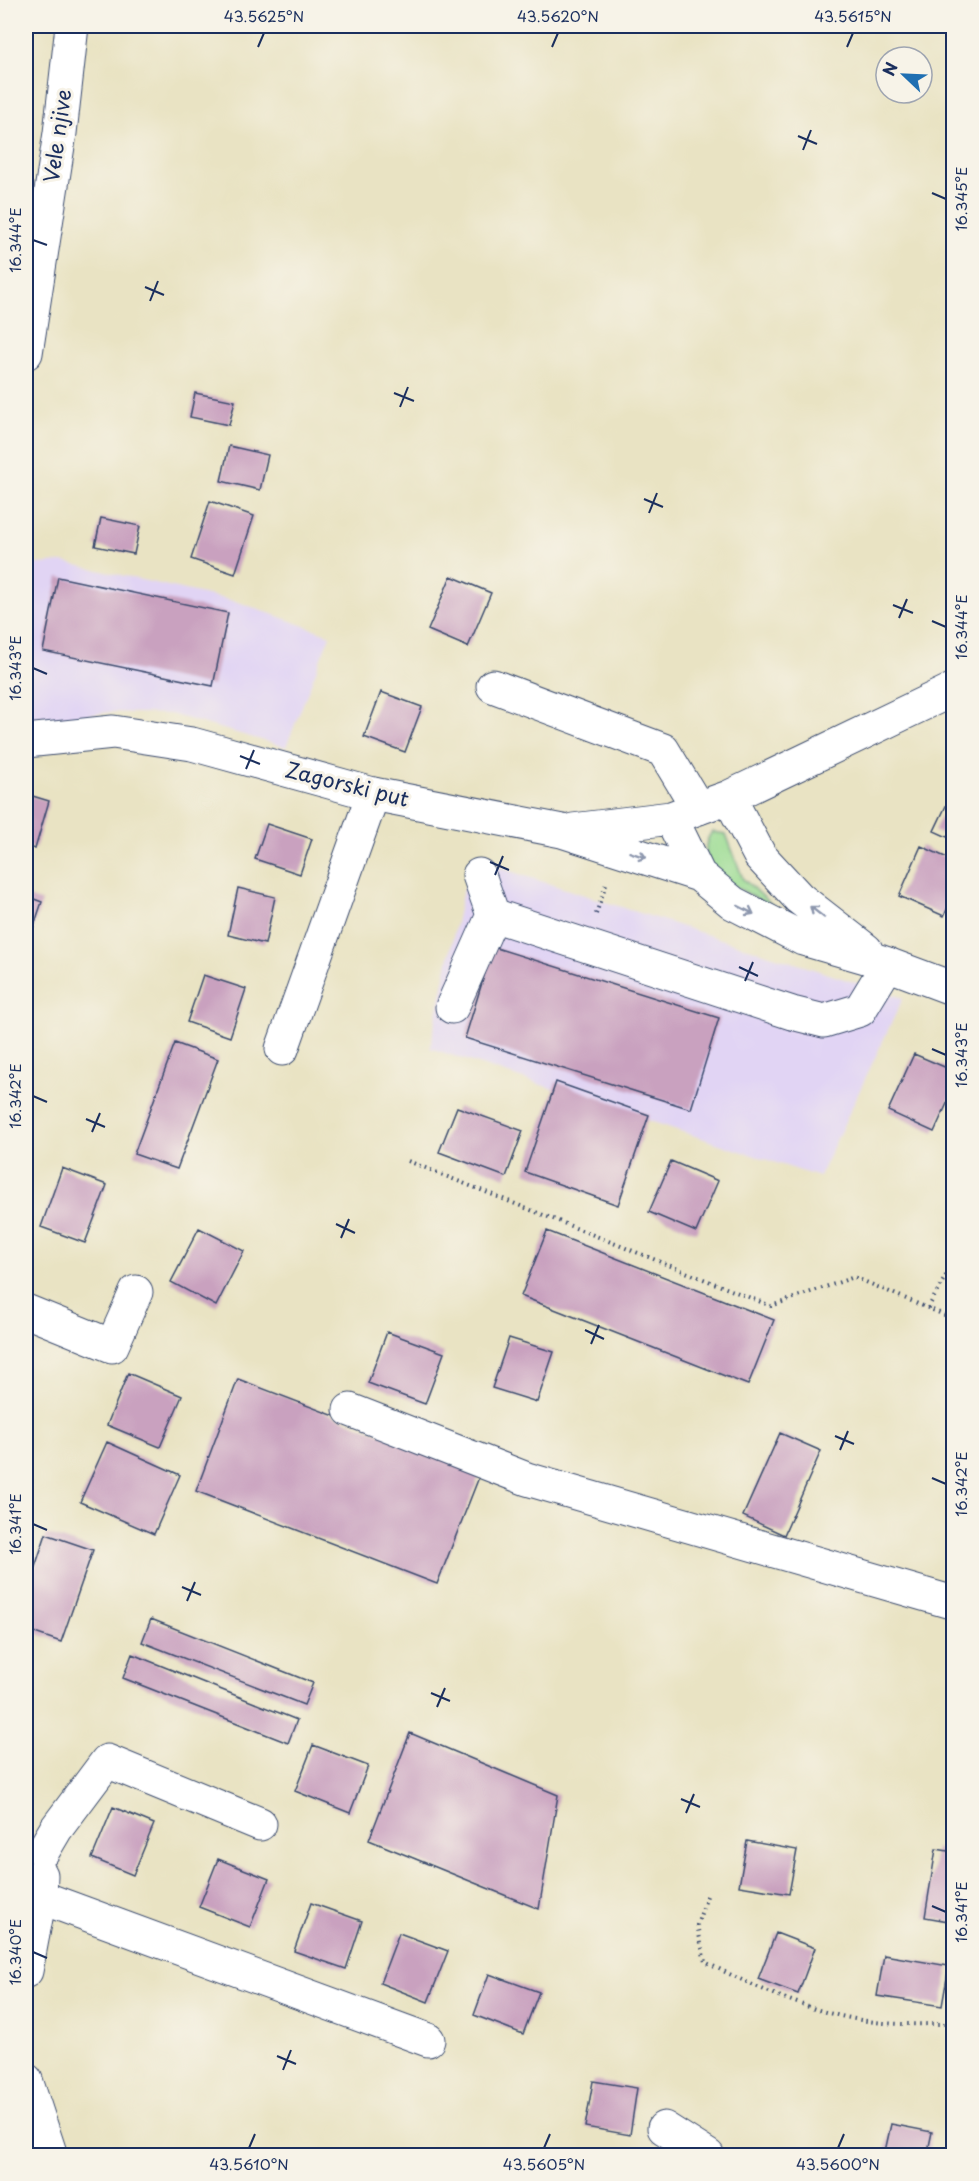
<svg xmlns="http://www.w3.org/2000/svg" width="979" height="2181" viewBox="0 0 979 2181" font-family="'Playpen Sans',sans-serif">
<rect width="100%" height="100%" fill="#f7f3e8"/>
<filter id="ink" filterUnits="userSpaceOnUse"><feTurbulence type="fractalNoise" baseFrequency=".0167" numOctaves="2"/><feDisplacementMap in="SourceGraphic" scale="12" xChannelSelector="R" yChannelSelector="G"/><feConvolveMatrix kernelMatrix="1 2 1 2 8 2 1 2 1" color-interpolation-filters="sRGB"/></filter>
<filter id="wash" filterUnits="userSpaceOnUse"><feTurbulence type="fractalNoise" baseFrequency=".008" numOctaves="4" result="noise"/><feDisplacementMap in="SourceGraphic" scale="24" xChannelSelector="R" yChannelSelector="G"/><feGaussianBlur stdDeviation="1.35" result="paint"/><feColorMatrix in="noise" values="0 0 0 0 0 0 0 0 0 0 0 0 0 0 0 0 0 1.4 0 .05"/><feComposite in="paint" operator="in"/></filter>
<g filter="url(#wash)">
<rect width="100%" height="100%" fill="#e9e3c3"/>
<path fill="#e1d4f4" d="M 63,562 L 238,602 L 330,635 L 286,747 L 170,714 L 110,712 L 26,724 L 26,565 Z
M 479,861 L 903,998 L 819,1177 L 430,1048 L 463,890 Z"/>
<path fill="#9bdc93" stroke="#5b8678" stroke-width="1.5" d="M 712,832 L 726,834 L 743,879 L 777,909 L 715,876 C 708,859 700,847 712,832 Z"/>
<g id="blocks">
<path fill="#c9a1bf" d="M 195,393 L 235,401 L 229,425 L 190,417 Z
M 229,446 L 268,455 L 260,490 L 221,481 Z
M 210,501 L 254,516 L 235,574 L 191,559 Z
M 101,518 L 140,526 L 134,554 L 95,546 Z
M 451,576 L 491,593 L 468,647 L 428,630 Z
M 58,577 L 228,613 L 213,686 L 43,651 Z
M 381,692 L 422,707 L 405,752 L 364,737 Z
M 954,789 L 954,840 L 934,831 Z
M 26,794 L 49,801 L 35,849 L 26,846 Z
M 267,824 L 312,839 L 300,874 L 255,859 Z
M 921,846 L 954,861 L 954,894 L 944,916 L 899,896 Z
M 238,888 L 275,897 L 265,944 L 228,935 Z
M 26,896 L 42,902 L 26,949 Z
M 493,947 L 719,1018 L 691,1109 L 465,1038 Z
M 203,975 L 246,989 L 230,1037 L 187,1022 Z
M 175,1043 L 218,1059 L 177,1169 L 134,1154 Z
M 914,1054 L 954,1071 L 954,1088 L 934,1132 L 888,1111 Z
M 556,1082 L 649,1115 L 618,1205 L 525,1172 Z
M 457,1107 L 523,1131 L 506,1177 L 439,1152 Z
M 671,1161 L 718,1181 L 696,1232 L 649,1212 Z
M 62,1168 L 107,1185 L 85,1243 L 41,1227 Z
M 199,1228 L 244,1251 L 216,1306 L 171,1282 Z
M 547,1231 L 774,1320 L 748,1385 L 521,1296 Z
M 387,1332 L 444,1353 L 425,1404 L 368,1383 Z
M 509,1338 L 554,1352 L 537,1402 L 492,1388 Z
M 128,1373 L 182,1396 L 160,1447 L 107,1425 Z
M 238,1379 L 481,1472 L 437,1584 L 196,1491 Z
M 780,1433 L 821,1451 L 784,1535 L 743,1516 Z
M 107,1442 L 180,1475 L 154,1534 L 80,1502 Z
M 46,1534 L 93,1550 L 61,1642 L 26,1630 L 26,1594 Z
M 151,1619 L 313,1683 L 304,1705 L 142,1642 Z
M 132,1654 L 297,1720 L 288,1743 L 123,1678 Z
M 410,1733 L 558,1795 L 539,1909 L 369,1840 Z
M 313,1745 L 368,1766 L 350,1813 L 295,1791 Z
M 113,1807 L 154,1824 L 133,1875 L 92,1858 Z
M 747,1841 L 797,1850 L 789,1894 L 739,1886 Z
M 936,1849 L 954,1852 L 954,1922 L 925,1917 Z
M 218,1859 L 269,1879 L 250,1927 L 199,1907 Z
M 311,1903 L 362,1921 L 346,1969 L 294,1951 Z
M 399,1933 L 448,1951 L 428,2002 L 380,1983 Z
M 776,1933 L 815,1948 L 798,1994 L 758,1979 Z
M 884,1955 L 949,1966 L 942,2006 L 877,1996 Z
M 489,1974 L 539,1992 L 523,2034 L 474,2015 Z
M 593,2081 L 637,2088 L 630,2135 L 585,2127 Z
M 891,2124 L 932,2132 L 927,2156 L 884,2156 Z"/>
</g>
</g>
<g filter="url(#ink)">
<use href="#blocks" fill-opacity="0" stroke="#3a4a6d" stroke-width="1.5"/>
<g fill="none" stroke-linecap="round" stroke-linejoin="round">
<defs>
<path id="minor" d="M 26,353 L 60,133 L 72,26
M 493,686 L 663,750 L 698,808
M 493,915 L 792,1013 L 824,1021 L 860,1010 L 888,964
M 452,1007 L 493,915 L 479,875
M 282,1049 L 373,794
M 26,1311 L 112,1346 L 136,1292
M 350,1410 L 527,1479 L 954,1603
M 43,1851 L 56,1829 L 107,1761 L 260,1824
M 40,1897 L 428,2040
M 26,1971 L 40,1897 L 41,1875
M 26,2080 L 51,2156
M 664,2128 L 708,2156"/>
<path id="major" d="M 26,741 L 113,732 L 192,744 L 373,794 L 562,831 L 699,875 L 733,903 L 803,939 L 879,961 L 954,989
M 729,797 L 760,856 L 799,898 L 866,950
M 671,818 L 699,875
M 573,830 L 671,818 L 729,797 L 954,689"/>
</defs>
<use href="#minor" stroke="#3a4a6d" stroke-width="35"/>
<use href="#major" stroke="#3a4a6d" stroke-width="35"/>
<path stroke="#3a4a6d" stroke-width="4" stroke-dasharray="1.5 4.5" stroke-linecap="butt" d="M 596,914 L 607,881
M 408,1161 L 771,1306 L 854,1277 L 954,1319
M 928,1308 L 954,1261
M 707,1896 L 697,1925 L 705,1962 C 759,1989 815,2015 875,2022 C 898,2025 922,2024 945,2024 L 954,2027"/>
<use href="#minor" stroke="#fff" stroke-width="33"/>
<use href="#major" stroke="#fff" stroke-width="33"/>
</g>
<defs><path id="oneway-shaft" d="M-6 0H5M1.5-3L5.5 0L1.5 3" fill="none" stroke-width="1.6" stroke-linecap="round" stroke-linejoin="round" transform="scale(1.5)"/></defs>
<g stroke="#8d97ae">
<use href="#oneway-shaft" transform="translate(638 855) rotate(18)"/>
<use href="#oneway-shaft" transform="translate(746 910) rotate(27)"/>
<use href="#oneway-shaft" transform="translate(817 912) rotate(-142)"/>
</g>
</g>
<path fill="none" stroke="#1b2f5e" stroke-width="2" d="M 258,47 L 264,33M 552,47 L 558,33M 847,47 L 853,33M 798,136 L 817,144M 803,150 L 811,130M 932,193 L 946,199M 33,240 L 47,245M 145,287 L 164,295M 150,301 L 158,281M 394,393 L 414,401M 400,407 L 408,387M 644,499 L 663,507M 649,513 L 657,493M 893,605 L 913,613M 899,618 L 907,599M 932,621 L 946,627M 33,668 L 47,674M 240,756 L 260,764M 246,769 L 254,750M 490,862 L 509,870M 495,875 L 503,856M 739,967 L 758,976M 745,981 L 753,962M 932,1049 L 946,1055M 33,1096 L 47,1102M 86,1119 L 105,1127M 92,1132 L 100,1113M 336,1224 L 355,1233M 341,1238 L 349,1219M 585,1330 L 604,1339M 591,1344 L 599,1325M 835,1436 L 854,1444M 840,1450 L 848,1431M 932,1478 L 946,1484M 33,1524 L 47,1530M 182,1587 L 201,1595M 187,1601 L 195,1582M 431,1693 L 450,1701M 437,1707 L 445,1688M 681,1799 L 700,1807M 686,1813 L 694,1794M 932,1906 L 946,1912M 33,1952 L 47,1958M 277,2056 L 296,2064M 283,2070 L 291,2050M 249,2148 L 255,2134M 544,2148 L 550,2134M 838,2148 L 844,2134"/>
<g text-anchor="middle" stroke-width="6" stroke-linejoin="round" paint-order="stroke">
<g font-size="21" fill="#1b2f5e" stroke="#f7f3e8">
<text transform="translate(58 136) rotate(-82)" y="7">Vele njive</text>
<text transform="translate(347 785) rotate(14)" y="7">Zagorski put</text>
</g>
</g>
<rect width="979" height="2181" fill="none" stroke="#f7f3e8" stroke-width="66"/>
<g transform="translate(904 75) rotate(293)"><circle r="28" fill="#f7f3e8" stroke="#9fa5b1" stroke-width="1.5"/>
<path d="M0-4.5L10 22L0 15L-10 22Z" fill="#1f6fb2"/>
<text y="-9" font-size="16" font-weight="bold" text-anchor="middle" fill="#1b2f5e">N</text>
</g>
<rect x="33" y="33" width="913" height="2115" fill="none" stroke="#1b2f5e" stroke-width="2"/>
<g font-size="15" text-anchor="middle" fill="#1b2f5e">
<text x="264" y="22">43.5625°N</text>
<text x="558" y="22">43.5620°N</text>
<text x="853" y="22">43.5615°N</text>
<text transform="translate(962 199) rotate(-90)" y="5">16.345°E</text>
<text transform="translate(16 240) rotate(-90)" y="5">16.344°E</text>
<text transform="translate(962 627) rotate(-90)" y="5">16.344°E</text>
<text transform="translate(16 668) rotate(-90)" y="5">16.343°E</text>
<text transform="translate(962 1055) rotate(-90)" y="5">16.343°E</text>
<text transform="translate(16 1096) rotate(-90)" y="5">16.342°E</text>
<text transform="translate(962 1484) rotate(-90)" y="5">16.342°E</text>
<text transform="translate(16 1524) rotate(-90)" y="5">16.341°E</text>
<text transform="translate(962 1912) rotate(-90)" y="5">16.341°E</text>
<text transform="translate(16 1952) rotate(-90)" y="5">16.340°E</text>
<text x="249" y="2170">43.5610°N</text>
<text x="544" y="2170">43.5605°N</text>
<text x="838" y="2170">43.5600°N</text>
</g>
</svg>
